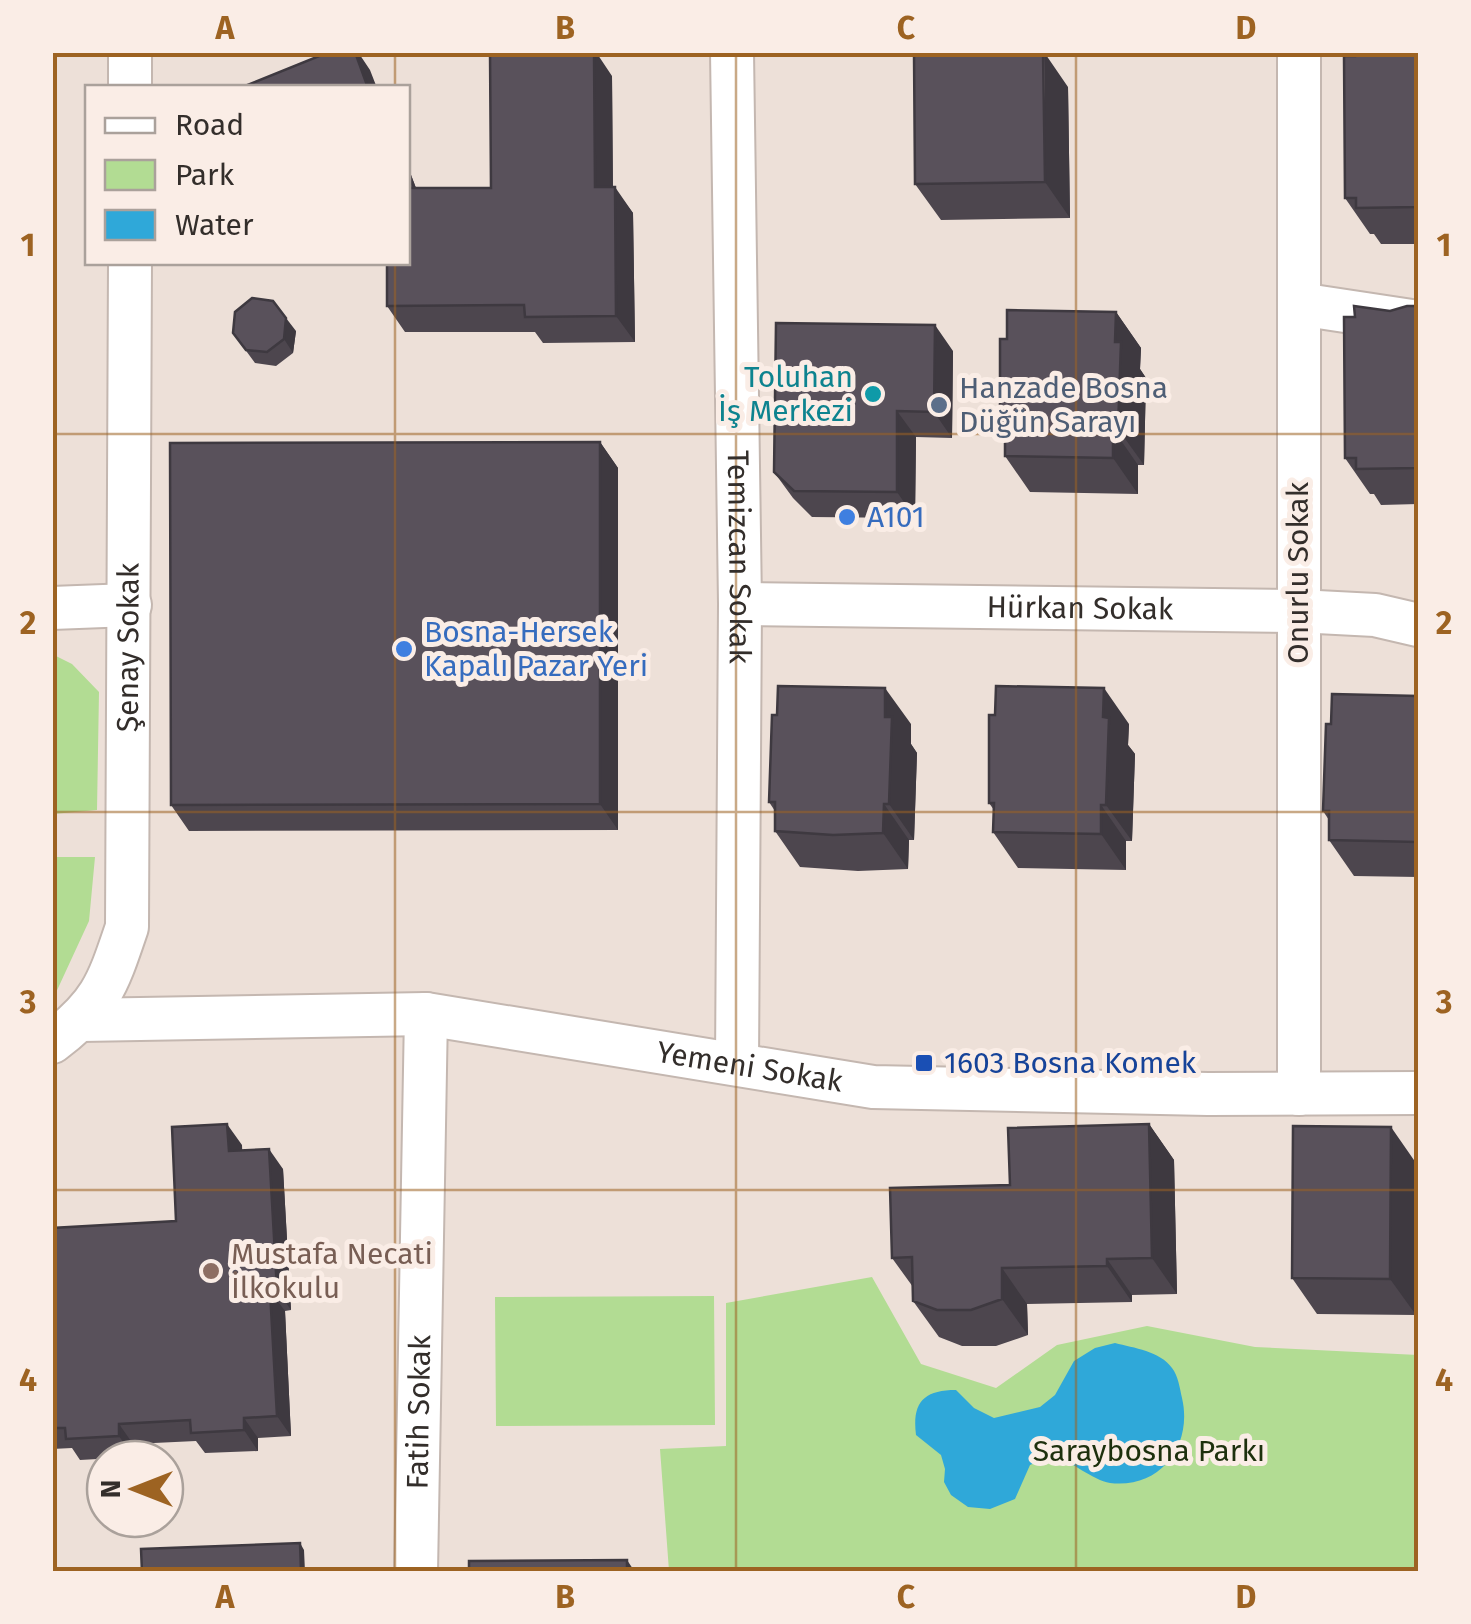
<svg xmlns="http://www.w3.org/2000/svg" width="1471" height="1624" viewBox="0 0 1471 1624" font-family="'Fira Sans',sans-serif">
<rect width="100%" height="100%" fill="#ede0d8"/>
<path fill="#b2dc93" d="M 52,654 L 72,664 L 99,692 L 97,810 L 53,814 Z
M 53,857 L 95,857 L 89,921 L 53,999 Z
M 872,1277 L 921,1364 L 996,1388 L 1057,1345 L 1147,1326 L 1255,1347 L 1418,1355 L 1418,1571 L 669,1571 L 660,1449 L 726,1446 L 726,1303 Z
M 714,1296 L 715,1425 L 496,1426 L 495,1297 Z"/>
<path fill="#2fa8d9" d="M 1115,1343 C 1134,1348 1160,1351 1172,1368 C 1178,1375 1180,1389 1182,1398 C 1193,1445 1161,1489 1110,1483 C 1093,1480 1071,1462 1055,1454 L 1030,1465 L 1015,1499 L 990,1509 L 968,1507 L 951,1495 L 944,1482 L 945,1469 L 941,1455 L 916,1435 C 912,1403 923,1390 956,1390 L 974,1408 L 994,1418 L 1040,1407 L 1055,1395 L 1074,1361 L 1095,1348 Z"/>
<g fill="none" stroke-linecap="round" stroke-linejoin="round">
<defs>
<g id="minor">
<path id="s1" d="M 732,52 L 740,604 L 737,1063"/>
<path d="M 1299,52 L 1299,1094"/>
<path d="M 130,88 L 130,52"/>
<path d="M 1299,304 L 1418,322"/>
<path id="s2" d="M 740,604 L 1298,611 L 1375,615 L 1418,625"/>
<path d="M 52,608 L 130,605"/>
<path id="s3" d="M 82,1020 L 426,1014 L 873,1087 L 1208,1094 L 1418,1093"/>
<path id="s4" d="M 52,1042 C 102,1005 108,983 127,927 L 130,262"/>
<path id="s5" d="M 416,1572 L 426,1014"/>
</g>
</defs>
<use href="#minor" stroke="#c4b7b0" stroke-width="46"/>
<use href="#minor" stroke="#fff" stroke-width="42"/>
</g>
<path fill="#4d464e" d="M 1418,52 L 1418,244 L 1381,244 L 1374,234 L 1370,234 L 1345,198 Z
M 612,76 L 613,187 L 633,213 L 635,342 L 543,343 L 535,332 L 405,332 L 387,306 L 408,262 L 408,167 L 416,188 L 491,188 Z
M 1068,87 L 1070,218 L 941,220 L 915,184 Z
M 1418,306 L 1418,504 L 1381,505 L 1374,494 L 1370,494 L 1345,458 L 1355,317 Z
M 1116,312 L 1141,348 L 1140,369 L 1146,378 L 1144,465 L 1138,465 L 1138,494 L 1030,492 L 1005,456 L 1005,433 L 1000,427 L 1007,339 Z
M 296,331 L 293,353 L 276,366 L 255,363 L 233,333 Z
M 953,351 L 952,438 L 916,437 L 915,518 L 812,517 L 793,498 L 774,472 Z
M 600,442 L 618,468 L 618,830 L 189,831 L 171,805 Z
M 1418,696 L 1418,877 L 1354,876 L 1329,840 L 1329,820 L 1323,811 L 1331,724 Z
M 911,724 L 911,744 L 917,753 L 914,840 L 909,840 L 908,869 L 858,871 L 800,867 L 775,831 L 775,811 L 769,802 Z
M 1129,724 L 1128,745 L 1135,754 L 1132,841 L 1126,841 L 1126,870 L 1018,868 L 993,832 L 994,810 L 989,803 Z
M 1149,1124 L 1174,1160 L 1177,1294 L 1132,1295 L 1132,1302 L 1027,1304 L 1028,1335 L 996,1346 L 962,1346 L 939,1337 L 913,1301 L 913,1287 L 892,1258 L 1010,1185 Z
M 242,1145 L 242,1150 L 283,1169 L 291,1310 L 285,1311 L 291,1436 L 258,1438 L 258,1451 L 205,1453 L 196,1441 L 133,1444 L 133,1457 L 80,1460 L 72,1448 L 52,1449 L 52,1228 L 176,1221 Z
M 1416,1163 L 1416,1315 L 1317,1314 L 1292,1278 Z"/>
<path fill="#3e3940" d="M 355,52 L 358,52 L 370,70 L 377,88 L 368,88 Z
M 594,52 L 596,52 L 612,76 L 613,213 L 595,187 Z
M 1044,52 L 1068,87 L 1070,218 L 1045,182 Z
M 408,167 L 419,196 L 408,180 Z
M 615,187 L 633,213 L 635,342 L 616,316 Z
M 1116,312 L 1141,348 L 1140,369 L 1146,378 L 1144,465 L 1118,429 L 1115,342 Z
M 286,318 L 296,331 L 293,353 L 284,339 Z
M 935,325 L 953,351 L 952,438 L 934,412 Z
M 897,411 L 916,437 L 915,518 L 897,492 Z
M 1113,429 L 1138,465 L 1138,494 L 1113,458 Z
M 600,442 L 618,468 L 618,830 L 600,804 Z
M 885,688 L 911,724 L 911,744 L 917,753 L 914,840 L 889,804 Z
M 1104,688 L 1129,724 L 1128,745 L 1135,754 L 1132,841 L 1106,805 L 1103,717 Z
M 884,804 L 909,840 L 908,869 L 883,833 Z
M 1101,805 L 1126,841 L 1126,870 L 1101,834 Z
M 227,1124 L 242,1145 L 243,1171 L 229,1151 Z
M 1149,1124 L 1174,1160 L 1177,1294 L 1152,1258 Z
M 1391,1127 L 1416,1163 L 1416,1315 L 1390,1279 Z
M 269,1149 L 283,1169 L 291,1310 L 277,1290 Z
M 1107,1259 L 1132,1295 L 1132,1302 L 1107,1266 Z
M 1002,1268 L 1027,1304 L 1028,1335 L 1002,1299 Z
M 270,1291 L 285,1311 L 291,1436 L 277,1416 Z
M 244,1418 L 258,1438 L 258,1451 L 244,1430 Z
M 119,1424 L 133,1444 L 133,1457 L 119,1436 Z
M 300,1543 L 304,1550 L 305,1572 L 301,1570 Z
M 627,1560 L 635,1572 L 627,1572 Z"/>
<path fill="#59515b" stroke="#3e3940" stroke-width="2.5" d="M 329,52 L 355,52 L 368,88 L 240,88 Z
M 490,52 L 594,52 L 595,187 L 615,187 L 616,316 L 525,317 L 524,305 L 387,306 L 387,262 L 408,262 L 408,188 L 491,188 Z
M 1043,52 L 1045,182 L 915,184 L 914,53 Z
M 1355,52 L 1418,52 L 1418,207 L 1356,208 L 1356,198 L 1345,198 L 1344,56 L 1355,56 Z
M 252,298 L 273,301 L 286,318 L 284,339 L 267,352 L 246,350 L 233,333 L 235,312 Z
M 1354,306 L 1390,311 L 1407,306 L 1418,306 L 1418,468 L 1356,469 L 1356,458 L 1345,458 L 1344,317 L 1355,317 Z
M 1007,310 L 1116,312 L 1115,342 L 1121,342 L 1118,429 L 1113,429 L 1113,458 L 1005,456 L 1005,427 L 1000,427 L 1000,339 L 1007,339 Z
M 776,323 L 935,325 L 934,412 L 897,411 L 897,492 L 794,491 L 774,472 Z
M 600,442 L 600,804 L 171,805 L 170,443 Z
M 778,686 L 885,688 L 885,717 L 892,717 L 889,804 L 884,804 L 883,833 L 833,835 L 775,831 L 775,802 L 769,802 L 772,715 L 777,715 Z
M 996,686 L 1104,688 L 1103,717 L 1109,718 L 1106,805 L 1101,805 L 1101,834 L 993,832 L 994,803 L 989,803 L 989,715 L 995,715 Z
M 1332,694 L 1418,696 L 1418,842 L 1329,840 L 1329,811 L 1323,811 L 1326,724 L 1331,724 Z
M 227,1124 L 229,1151 L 269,1149 L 277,1290 L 270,1291 L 277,1416 L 244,1418 L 244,1430 L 191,1433 L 190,1420 L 119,1424 L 119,1436 L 66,1439 L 65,1428 L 52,1428 L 52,1228 L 176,1221 L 172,1127 Z
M 1149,1124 L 1152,1258 L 1107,1259 L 1107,1266 L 1002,1268 L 1002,1299 L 971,1310 L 937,1310 L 913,1301 L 912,1257 L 892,1258 L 890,1188 L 1010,1185 L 1008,1128 Z
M 1293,1126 L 1391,1127 L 1390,1279 L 1292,1278 Z
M 300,1543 L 301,1570 L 313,1570 L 313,1572 L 142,1572 L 141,1549 Z
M 627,1560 L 627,1572 L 469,1572 L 469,1561 Z"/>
<path fill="none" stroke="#9d6322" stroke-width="2.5" stroke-opacity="0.55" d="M 395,52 L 395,88M 736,52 L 736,1572M 1076,52 L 1076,1572M 395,262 L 395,1572M 52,434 L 1418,434M 52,812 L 1418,812M 52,1190 L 1418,1190"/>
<circle fill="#0f9aa8" stroke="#faede6" stroke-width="4" cx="873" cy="394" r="10"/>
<circle fill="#5c6f8a" stroke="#faede6" stroke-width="4" cx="939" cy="405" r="10"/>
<g fill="#3f7fe0" stroke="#faede6" stroke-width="4">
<circle cx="847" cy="517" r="10"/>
<circle cx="404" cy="649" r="10"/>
</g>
<rect fill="#1a4fb4" stroke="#faede6" stroke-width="4" x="914" y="1053" width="20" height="20" rx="5"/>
<circle fill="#8d6e63" stroke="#faede6" stroke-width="4" cx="211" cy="1271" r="10"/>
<g text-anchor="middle" stroke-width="10" stroke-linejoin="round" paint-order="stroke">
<g font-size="30" fill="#0d838f" stroke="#faede6" text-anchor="end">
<text x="853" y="387">Toluhan<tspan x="853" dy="34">İş Merkezi</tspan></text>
</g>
<g font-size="30" fill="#4e5e75" stroke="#faede6" text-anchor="start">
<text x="959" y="398">Hanzade Bosna<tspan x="959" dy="34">Düğün Sarayı</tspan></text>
</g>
<g font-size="30" fill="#366cbe" stroke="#faede6" text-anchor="start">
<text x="867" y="527">A101</text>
<text x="424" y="642">Bosna-Hersek<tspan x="424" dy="34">Kapalı Pazar Yeri</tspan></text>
</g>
<g font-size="30" fill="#332e2b" stroke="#faede6">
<text dy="10" stroke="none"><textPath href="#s1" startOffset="505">Temizcan Sokak</textPath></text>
<text transform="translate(1298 573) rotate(-90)" y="10">Onurlu Sokak</text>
<text dy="10" stroke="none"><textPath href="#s2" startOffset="340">Hürkan Sokak</textPath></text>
<text dy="10" stroke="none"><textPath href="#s4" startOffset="420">Şenay Sokak</textPath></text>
<text dy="10" stroke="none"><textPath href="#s3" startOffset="672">Yemeni Sokak</textPath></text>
<text dy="10" stroke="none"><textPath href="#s5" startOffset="160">Fatih Sokak</textPath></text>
</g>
<g font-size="30" fill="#164399" stroke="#faede6" text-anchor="start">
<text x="944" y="1073">1603 Bosna Komek</text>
</g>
<g font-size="30" fill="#785e54" stroke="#faede6" text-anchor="start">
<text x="231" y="1264">Mustafa Necati<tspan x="231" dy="34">İlkokulu</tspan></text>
</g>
<g font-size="30" fill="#1d300d" stroke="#faede6">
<text x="1149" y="1461">Saraybosna Parkı</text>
</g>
</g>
<rect width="1471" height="1624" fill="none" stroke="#faede6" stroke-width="110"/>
<rect x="85" y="85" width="325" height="180" fill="#faede6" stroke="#aaa19b" stroke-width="2.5"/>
<rect x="105" y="118" width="50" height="15" fill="#ffffff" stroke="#aaa19b" stroke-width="2.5"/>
<text x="175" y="135" font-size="30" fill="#332e2b">Road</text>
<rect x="105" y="160" width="50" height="30" fill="#b2dc93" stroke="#aaa19b" stroke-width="2.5"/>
<text x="175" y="185" font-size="30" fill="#332e2b">Park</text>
<rect x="105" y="210" width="50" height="30" fill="#2fa8d9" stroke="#aaa19b" stroke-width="2.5"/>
<text x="175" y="235" font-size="30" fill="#332e2b">Water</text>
<g transform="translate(135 1489) rotate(270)"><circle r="48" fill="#faede6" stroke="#aaa19b" stroke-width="2.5"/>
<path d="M0-8L18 38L0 25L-18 38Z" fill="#9d6322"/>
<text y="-15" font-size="28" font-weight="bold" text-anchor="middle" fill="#332e2b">N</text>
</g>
<rect x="55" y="55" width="1361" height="1514" fill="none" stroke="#9d6322" stroke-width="4"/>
<g font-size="32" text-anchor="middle" font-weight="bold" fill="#9d6322">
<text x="225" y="39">A</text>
<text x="565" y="39">B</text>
<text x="906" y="39">C</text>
<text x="1246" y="39">D</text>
<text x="28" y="256">1</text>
<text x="1444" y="256">1</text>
<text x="28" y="634">2</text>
<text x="1444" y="634">2</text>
<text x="28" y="1013">3</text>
<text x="1444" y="1013">3</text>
<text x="28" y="1391">4</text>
<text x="1444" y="1391">4</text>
<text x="225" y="1608">A</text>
<text x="565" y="1608">B</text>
<text x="906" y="1608">C</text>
<text x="1246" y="1608">D</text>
</g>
</svg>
